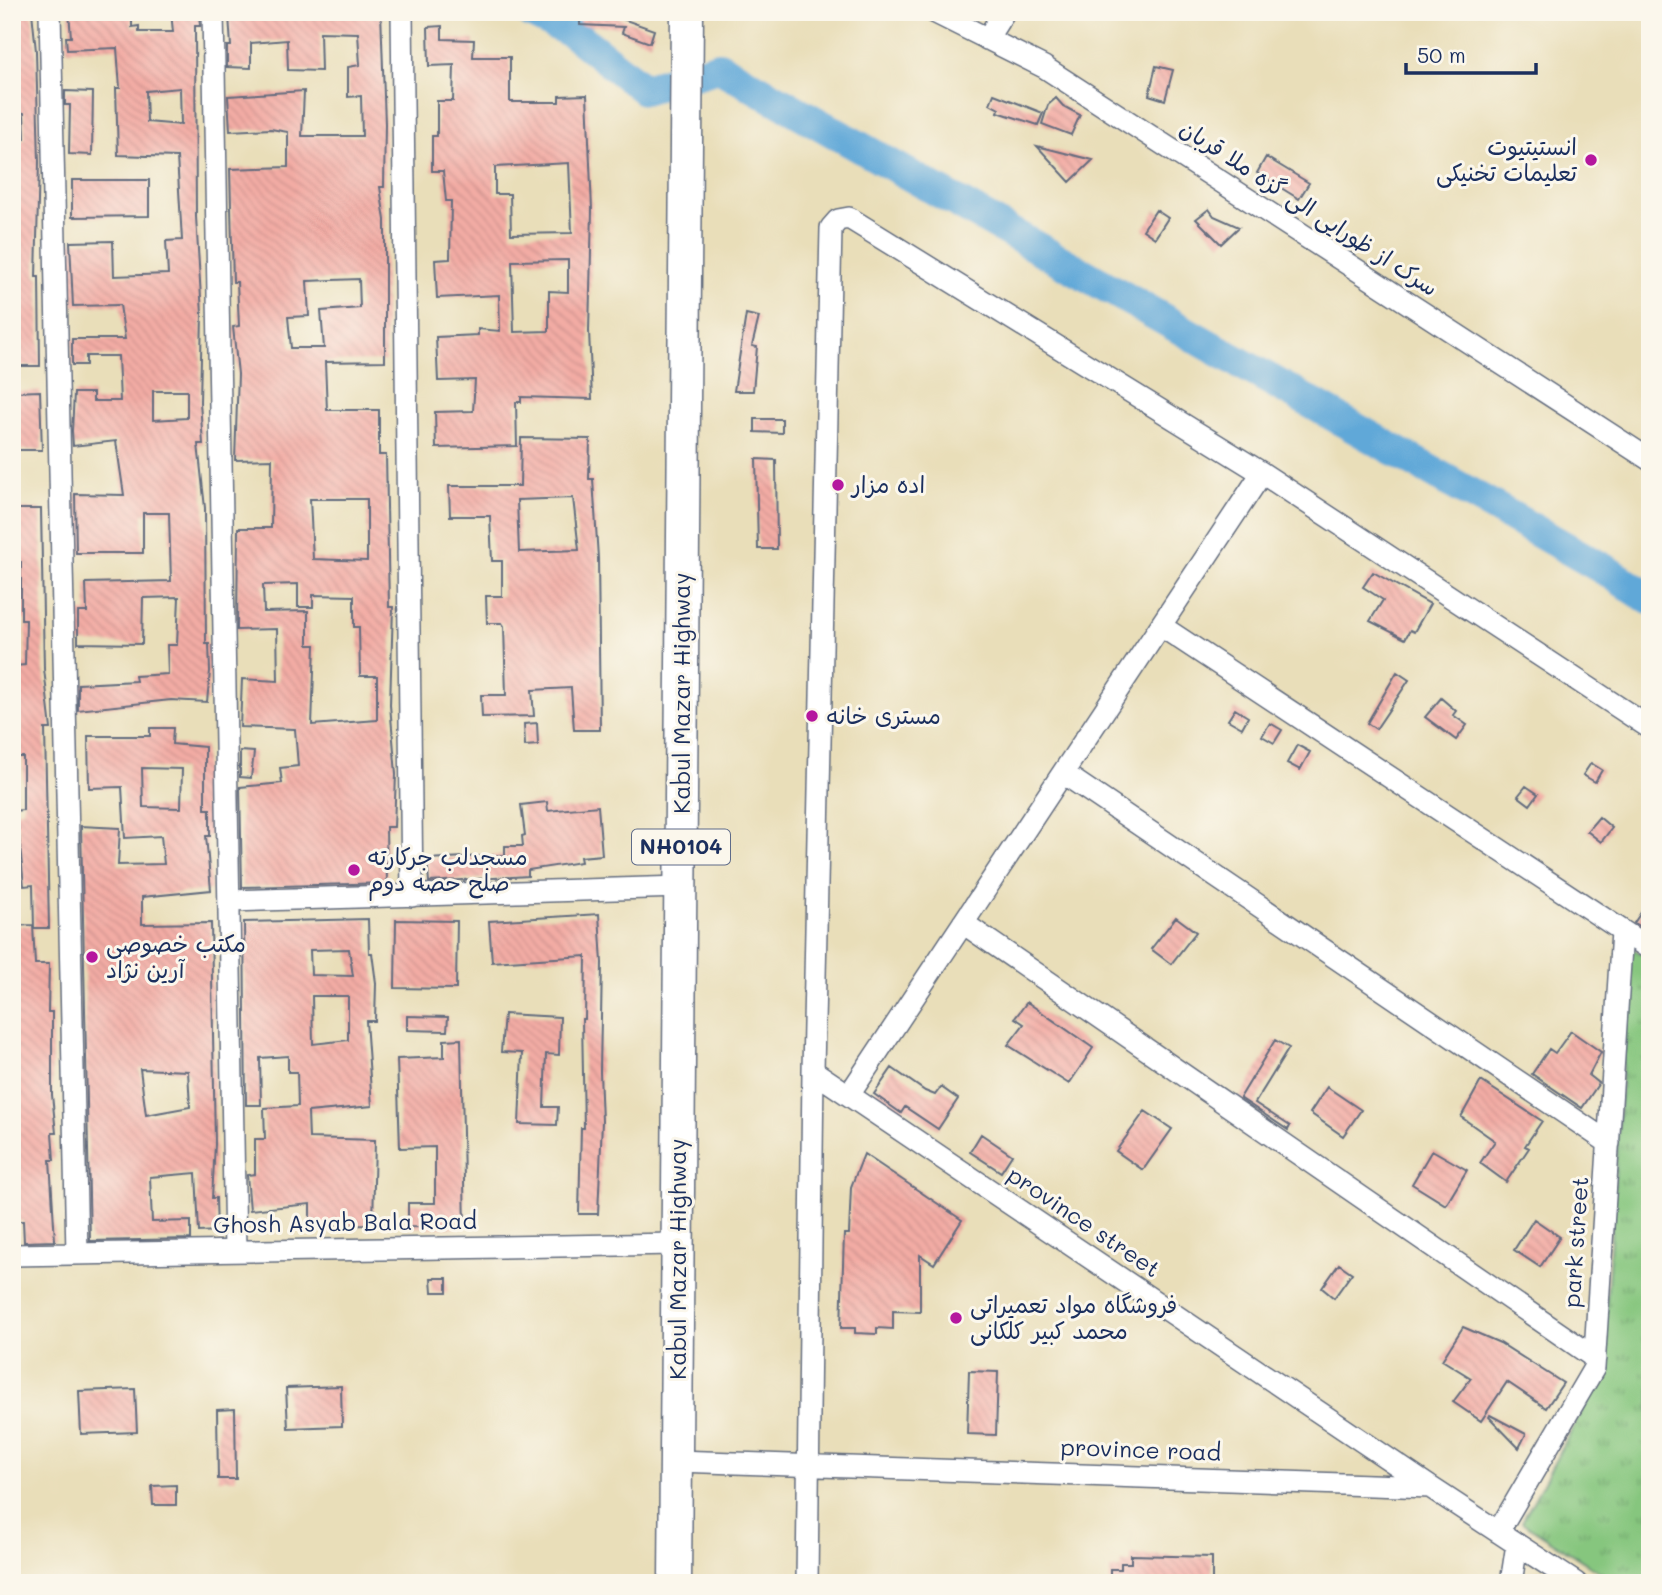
<svg xmlns="http://www.w3.org/2000/svg" width="1662" height="1595" viewBox="0 0 1662 1595" font-family="Mali,'Playpen Sans Arabic',sans-serif">
<defs>
<pattern id="park-tufts" width="24" height="20" patternUnits="userSpaceOnUse" patternTransform="scale(1.75)"><rect width="24" height="20" fill="#86c67e"/><path d="M3 7l-1-3M5 7V3M7 7l1-3M15 17l-1-3M17 17v-4M19 17l1-3" fill="none" stroke="#6da16a"/></pattern>
<pattern id="building-back-hatch" width="6" height="6" patternUnits="userSpaceOnUse" patternTransform="scale(1.75)"><rect width="6" height="6" fill="#f3aca4"/><path d="M-1 5l2 2M0 0l6 6M5-1l2 2" fill="none" stroke="#d09490"/></pattern>
</defs>
<rect width="100%" height="100%" fill="#fbf7ec"/>
<filter id="ink" filterUnits="userSpaceOnUse"><feTurbulence type="fractalNoise" baseFrequency=".0143" numOctaves="2"/><feDisplacementMap in="SourceGraphic" scale="14" xChannelSelector="R" yChannelSelector="G"/><feConvolveMatrix kernelMatrix="1 2 1 2 8 2 1 2 1" color-interpolation-filters="sRGB"/></filter>
<filter id="wash" filterUnits="userSpaceOnUse"><feTurbulence type="fractalNoise" baseFrequency=".00686" numOctaves="4" result="noise"/><feDisplacementMap in="SourceGraphic" scale="28" xChannelSelector="R" yChannelSelector="G"/><feGaussianBlur stdDeviation="1.57" result="paint"/><feColorMatrix in="noise" values="0 0 0 0 0 0 0 0 0 0 0 0 0 0 0 0 0 1.4 0 .05"/><feComposite in="paint" operator="in"/></filter>
<g filter="url(#wash)">
<rect width="100%" height="100%" fill="#e9deb9"/>
<path fill="url(#park-tufts)" stroke="#507a6e" stroke-width="2" d="M 1630,947 L 1650,959 L 1650,1583 L 1617,1583 L 1522,1522 L 1602,1374 Z"/>
<g fill="none" stroke-linecap="round" stroke-linejoin="round">
<path stroke="#61a8d8" stroke-width="32" d="M 530,12 L 573,33 L 644,89 L 719,67 L 1607,571 L 1650,599"/>
</g>
<g id="blocks">
<path fill="url(#building-back-hatch)" fill-rule="evenodd" d="M 18,12 L 32,12 L 36,51 L 39,162 L 36,277 L 39,277 L 40,366 L 16,366 L 12,302 L 12,140 L 25,139 L 24,113 L 12,110 L 12,91 L 18,91 Z
M 69,12 L 132,12 L 132,27 L 139,26 L 139,32 L 173,32 L 171,12 L 199,12 L 200,26 L 195,26 L 196,217 L 202,314 L 200,402 L 203,444 L 198,444 L 205,508 L 206,644 L 209,644 L 210,671 L 207,702 L 171,700 L 78,710 L 78,684 L 136,681 L 135,676 L 168,674 L 167,645 L 177,645 L 179,597 L 143,598 L 142,644 L 78,643 L 78,612 L 87,612 L 86,583 L 171,581 L 169,513 L 143,513 L 143,553 L 76,553 L 75,494 L 124,495 L 116,441 L 73,446 L 72,431 L 74,393 L 93,393 L 93,401 L 120,401 L 118,356 L 86,356 L 86,365 L 72,365 L 72,339 L 125,339 L 120,305 L 73,306 L 70,242 L 113,241 L 114,276 L 168,274 L 166,241 L 182,240 L 177,157 L 118,155 L 116,88 L 120,88 L 117,48 L 67,50 L 66,37 L 71,37 ZM 180,88 L 181,125 L 147,122 L 146,91 ZM 153,391 L 187,391 L 187,418 L 153,420 Z
M 287,12 L 381,12 L 385,124 L 384,187 L 380,187 L 385,220 L 385,361 L 325,362 L 327,410 L 379,410 L 379,455 L 386,455 L 389,607 L 393,607 L 390,705 L 396,774 L 394,827 L 386,827 L 387,883 L 242,887 L 240,787 L 282,783 L 280,768 L 298,766 L 295,729 L 240,727 L 242,679 L 278,681 L 277,629 L 237,630 L 238,528 L 271,528 L 272,459 L 235,460 L 238,374 L 233,327 L 239,326 L 237,282 L 233,282 L 230,169 L 288,167 L 288,132 L 271,129 L 230,131 L 228,96 L 304,91 L 302,136 L 362,136 L 361,96 L 348,97 L 348,67 L 360,65 L 358,33 L 320,32 L 321,71 L 288,70 L 287,40 L 251,43 L 251,68 L 227,67 L 227,46 L 231,46 L 229,16 ZM 359,279 L 360,308 L 321,311 L 324,348 L 291,348 L 288,317 L 309,316 L 307,281 ZM 310,499 L 367,499 L 367,561 L 313,559 ZM 298,584 L 298,607 L 313,607 L 313,595 L 354,596 L 354,627 L 359,627 L 360,676 L 377,676 L 377,720 L 312,725 L 315,645 L 308,645 L 308,611 L 264,612 L 263,585 Z
M 580,12 L 603,12 L 654,30 L 650,43 L 622,33 L 624,27 L 580,25 Z
M 442,26 L 442,39 L 474,40 L 473,57 L 510,57 L 510,102 L 559,102 L 559,96 L 587,95 L 592,210 L 589,331 L 592,399 L 521,397 L 521,402 L 516,402 L 517,446 L 436,448 L 435,412 L 473,411 L 475,380 L 438,381 L 436,337 L 478,335 L 478,329 L 500,331 L 499,295 L 437,298 L 435,260 L 450,259 L 451,201 L 446,201 L 443,171 L 432,171 L 432,136 L 437,136 L 437,101 L 453,101 L 454,65 L 429,66 L 428,27 ZM 569,163 L 572,233 L 511,234 L 510,194 L 495,194 L 495,167 ZM 568,260 L 568,292 L 549,291 L 549,331 L 514,332 L 512,261 Z
M 1156,66 L 1173,70 L 1165,100 L 1149,95 Z
M 65,91 L 93,92 L 92,155 L 69,154 L 70,105 L 65,105 Z
M 994,94 L 1043,113 L 1038,125 L 998,112 L 999,109 L 990,104 Z
M 1056,98 L 1063,106 L 1080,115 L 1071,135 L 1042,124 L 1048,105 Z
M 1037,146 L 1093,160 L 1070,182 Z
M 1266,157 L 1309,183 L 1299,199 L 1257,173 Z
M 72,180 L 149,180 L 149,216 L 72,217 Z
M 1209,209 L 1214,216 L 1239,227 L 1221,244 L 1196,219 Z
M 1156,210 L 1168,218 L 1155,238 L 1143,230 Z
M 746,314 L 759,317 L 752,346 L 757,347 L 753,391 L 734,391 Z
M 40,391 L 42,450 L 12,450 L 12,392 Z
M 755,419 L 782,419 L 782,433 L 755,432 Z
M 521,438 L 590,439 L 589,479 L 593,479 L 598,558 L 600,730 L 574,730 L 571,688 L 532,690 L 534,716 L 482,717 L 481,695 L 506,695 L 504,626 L 502,623 L 487,623 L 486,596 L 502,596 L 502,561 L 492,561 L 490,516 L 450,516 L 449,486 L 520,486 ZM 573,498 L 579,550 L 519,552 L 517,500 Z
M 756,459 L 776,460 L 777,549 L 758,549 Z
M 12,509 L 41,509 L 44,669 L 51,729 L 45,729 L 49,928 L 34,928 L 33,885 L 24,886 L 18,825 L 12,825 L 12,811 L 23,810 L 23,757 L 12,757 L 12,735 L 21,735 L 15,666 L 25,665 L 26,620 L 21,620 L 21,562 L 12,562 Z
M 1373,572 L 1430,604 L 1414,632 L 1410,630 L 1405,639 L 1370,621 L 1383,600 L 1363,587 Z
M 1397,672 L 1409,680 L 1376,729 L 1367,723 Z
M 1441,698 L 1456,711 L 1453,715 L 1467,725 L 1456,740 L 1425,717 Z
M 1235,709 L 1248,717 L 1242,728 L 1228,720 Z
M 537,723 L 538,745 L 525,746 L 524,724 Z
M 1270,723 L 1282,730 L 1274,743 L 1262,736 Z
M 150,728 L 173,728 L 172,744 L 205,747 L 205,809 L 210,809 L 210,836 L 206,836 L 211,890 L 142,897 L 142,924 L 211,923 L 215,1144 L 212,1198 L 216,1198 L 217,1231 L 199,1232 L 196,1173 L 150,1177 L 152,1222 L 191,1221 L 191,1239 L 90,1241 L 81,826 L 120,828 L 118,865 L 164,864 L 161,836 L 125,838 L 122,787 L 89,788 L 88,736 L 150,736 ZM 142,768 L 182,769 L 181,808 L 143,807 ZM 140,1069 L 188,1071 L 190,1107 L 146,1115 Z
M 1297,745 L 1310,752 L 1300,770 L 1287,763 Z
M 240,751 L 254,752 L 251,778 L 240,777 Z
M 1591,763 L 1602,770 L 1595,782 L 1583,775 Z
M 1526,786 L 1538,794 L 1530,805 L 1518,796 Z
M 547,802 L 548,811 L 598,806 L 602,855 L 580,857 L 581,862 L 528,870 L 528,876 L 429,882 L 427,859 L 505,855 L 505,846 L 523,846 L 522,836 L 525,835 L 521,805 Z
M 1599,817 L 1612,828 L 1601,842 L 1587,831 Z
M 1650,899 L 1650,933 L 1634,923 Z
M 599,914 L 602,963 L 600,1072 L 602,1121 L 598,1214 L 579,1214 L 581,1128 L 584,1128 L 582,1019 L 585,1019 L 586,956 L 492,962 L 489,921 Z
M 1176,917 L 1196,932 L 1171,964 L 1151,949 Z
M 368,919 L 369,953 L 372,953 L 376,983 L 375,1021 L 366,1021 L 372,1106 L 308,1112 L 309,1138 L 375,1140 L 373,1225 L 310,1226 L 310,1204 L 250,1210 L 247,1175 L 255,1174 L 255,1139 L 265,1139 L 264,1108 L 298,1106 L 297,1072 L 288,1072 L 288,1056 L 260,1058 L 261,1105 L 246,1105 L 244,922 ZM 349,949 L 353,976 L 311,975 L 310,950 ZM 312,996 L 348,996 L 348,1040 L 313,1044 Z
M 396,920 L 457,921 L 456,989 L 395,988 Z
M 33,925 L 35,964 L 49,964 L 48,1012 L 52,1012 L 52,1095 L 56,1133 L 52,1133 L 54,1160 L 50,1160 L 55,1241 L 24,1242 L 23,1221 L 12,1221 L 12,1195 L 18,1195 L 12,1136 L 18,1136 L 12,1043 L 12,926 Z
M 1027,1002 L 1093,1048 L 1069,1084 L 1008,1045 L 1024,1024 L 1015,1018 Z
M 504,1014 L 560,1017 L 559,1055 L 546,1054 L 544,1107 L 558,1107 L 557,1125 L 519,1124 L 522,1053 L 501,1052 Z
M 407,1016 L 448,1017 L 447,1031 L 407,1030 Z
M 1571,1031 L 1601,1052 L 1589,1075 L 1599,1083 L 1582,1108 L 1532,1074 L 1549,1049 L 1555,1053 Z
M 461,1039 L 465,1228 L 408,1227 L 408,1203 L 435,1203 L 435,1147 L 400,1148 L 397,1059 L 444,1057 L 444,1040 Z
M 1275,1040 L 1289,1048 L 1255,1103 L 1290,1126 L 1288,1130 L 1240,1098 Z
M 892,1068 L 925,1091 L 935,1095 L 941,1087 L 958,1099 L 938,1129 L 905,1107 L 901,1113 L 874,1094 Z
M 1481,1081 L 1542,1121 L 1525,1146 L 1529,1148 L 1506,1182 L 1480,1163 L 1495,1141 L 1461,1117 Z
M 1327,1087 L 1361,1110 L 1343,1136 L 1310,1113 Z
M 1145,1111 L 1172,1129 L 1143,1170 L 1116,1151 Z
M 981,1134 L 1012,1155 L 1001,1172 L 970,1152 Z
M 1432,1150 L 1467,1170 L 1446,1205 L 1412,1184 Z
M 864,1154 L 962,1220 L 934,1264 L 920,1255 L 920,1312 L 893,1311 L 893,1329 L 877,1328 L 877,1334 L 855,1333 L 855,1328 L 841,1328 L 844,1234 L 849,1234 L 851,1187 Z
M 1534,1219 L 1560,1237 L 1540,1267 L 1514,1250 Z
M 1339,1264 L 1352,1273 L 1334,1298 L 1322,1288 Z
M 431,1278 L 447,1278 L 447,1292 L 432,1292 Z
M 1463,1327 L 1500,1343 L 1563,1383 L 1546,1408 L 1507,1382 L 1481,1421 L 1453,1402 L 1471,1378 L 1442,1360 Z
M 969,1371 L 998,1372 L 996,1435 L 967,1434 Z
M 341,1386 L 342,1426 L 288,1428 L 286,1388 Z
M 135,1389 L 137,1432 L 81,1434 L 79,1391 Z
M 235,1409 L 236,1479 L 218,1479 L 217,1410 Z
M 1490,1415 L 1526,1434 L 1519,1448 L 1489,1417 Z
M 176,1485 L 176,1505 L 153,1505 L 152,1486 Z
M 1131,1555 L 1212,1557 L 1212,1583 L 1110,1583 L 1110,1569 L 1121,1569 L 1121,1563 L 1131,1563 Z"/>
</g>
</g>
<g filter="url(#ink)">
<use href="#blocks" fill-opacity="0" stroke="#636c7e" stroke-width="2"/>
<g fill="none" stroke-linecap="round" stroke-linejoin="round">
<defs>
<path id="minor" d="M 50,12 L 77,1254
M 213,12 L 235,1251
M 402,12 L 412,896
M 934,12 L 1044,67 L 1650,460
M 987,39 L 1004,12
M 1161,626 L 1650,949
M 1063,773 L 1609,1143
M 229,901 L 681,887
M 963,923 L 1595,1358
M 813,1071 L 1430,1487
M 849,1095 L 1262,473
M 12,1255 L 678,1244
M 676,1461 L 1430,1487 L 1576,1583
M 1498,1532 L 1594,1368 L 1622,931
M 807,1583 L 813,1071 L 831,228 L 838,220 L 849,218 L 1262,473 L 1650,728
M 1511,1583 L 1517,1544"/>
<path id="highway" d="M 675,1583 L 687,12"/>
</defs>
<use href="#minor" stroke="#636c7e" stroke-width="24"/>
<use href="#highway" stroke="#636c7e" stroke-width="35"/>
<use href="#minor" stroke="#fff" stroke-width="21"/>
<use href="#highway" stroke="#fff" stroke-width="32"/>
</g>
</g>
<g fill="#b5179e" stroke="#fbf7ec" stroke-width="2.5">
<circle cx="1591" cy="160" r="7"/>
<circle cx="838" cy="485" r="7"/>
<circle cx="812" cy="716" r="7"/>
<circle cx="354" cy="870" r="7"/>
<circle cx="92" cy="957" r="7"/>
<circle cx="956" cy="1318" r="7"/>
</g>
<g text-anchor="middle" stroke-width="6" stroke-linejoin="round" paint-order="stroke">
<rect fill="#fbf7ec" stroke="#5e6b89" stroke-width="2" x="632" y="829.5" width="98" height="35" rx="5"/>
<g font-size="21" font-weight="bold" fill="#1b2f5e">
<text x="681" y="854">NH0104</text>
</g>
<g font-size="23" fill="#1b2f5e" stroke="#fbf7ec" text-anchor="start">
<text x="1577" y="155" text-anchor="end">انستیتیوت<tspan x="1577" dy="26">تعلیمات تخنیکی</tspan></text>
<text x="852" y="493">اده مزار</text>
<text x="826" y="724">مستری خانه</text>
<text x="368" y="865">مسجدلب جرکارته<tspan x="368" dy="26">صلح حصه دوم</tspan></text>
<text x="106" y="952">مکتب خصوصی<tspan x="106" dy="26">آرین نژاد</tspan></text>
<text x="970" y="1313">فروشگاه مواد تعمیراتی<tspan x="970" dy="26">محمد کبیر کلکانی</tspan></text>
</g>
<g font-size="23" fill="#1b2f5e" stroke="#fbf7ec">
<text transform="translate(1309 208) rotate(33)" y="8">سرک از ظورایی الی گزه ملا قربان</text>
<text transform="translate(682 693) rotate(-90)" y="8">Kabul Mazar Highway</text>
<text transform="translate(1084 1222) rotate(34)" y="8">province street</text>
<text transform="translate(345 1223) rotate(-1)" y="8">Ghosh Asyab Bala Road</text>
<text transform="translate(1576 1242) rotate(-86)" y="8">park street</text>
<text transform="translate(678 1259) rotate(-90)" y="8">Kabul Mazar Highway</text>
<text transform="translate(1141 1450) rotate(2)" y="8">province road</text>
</g>
</g>
<rect width="1662" height="1595" fill="none" stroke="#fbf7ec" stroke-width="42"/>
<path d="M1406 63v10h130v-10" fill="none" stroke="#1b2f5e" stroke-width="3.5"/>
<text x="1417" y="63" font-size="21" fill="#1b2f5e" stroke="#fbf7ec" stroke-width="5" paint-order="stroke">50 m</text>
</svg>
